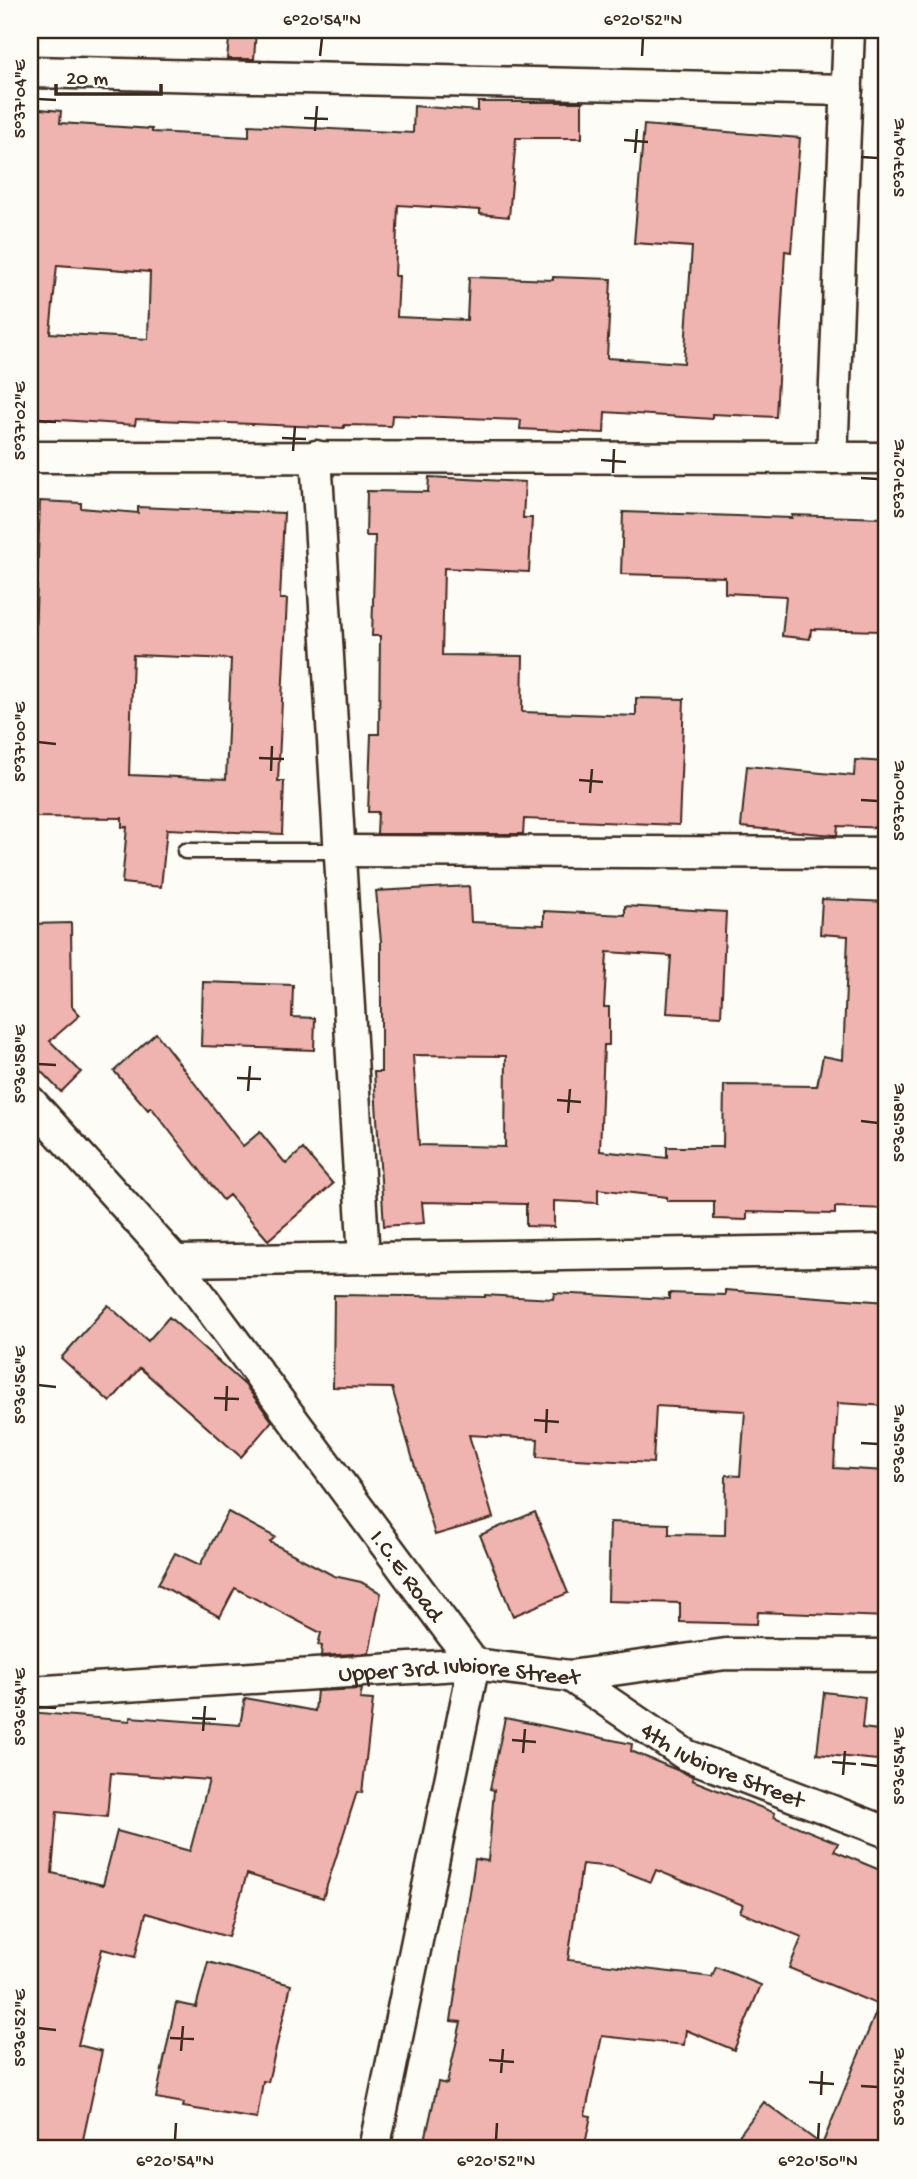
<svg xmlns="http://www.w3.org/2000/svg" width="917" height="2179" viewBox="0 0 917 2179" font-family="'Gochi Hand',sans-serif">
<rect width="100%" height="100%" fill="#fdfcf7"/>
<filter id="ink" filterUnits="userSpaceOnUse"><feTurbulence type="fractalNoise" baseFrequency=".0143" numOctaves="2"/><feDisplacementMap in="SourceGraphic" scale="14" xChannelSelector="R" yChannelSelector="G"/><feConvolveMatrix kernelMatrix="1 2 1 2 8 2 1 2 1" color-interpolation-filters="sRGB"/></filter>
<g filter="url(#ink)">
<path fill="#efb4af" stroke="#3b2a1e" stroke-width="2" fill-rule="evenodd" d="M 230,30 L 256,30 L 254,59 L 227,59 Z
M 478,102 L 582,102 L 582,138 L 516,138 L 509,217 L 480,214 L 480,210 L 398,205 L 395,276 L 399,276 L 397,317 L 467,320 L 469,277 L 553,280 L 553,277 L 611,279 L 607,358 L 684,363 L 692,247 L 634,243 L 644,125 L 800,138 L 791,252 L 785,251 L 776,417 L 712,414 L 712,419 L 605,412 L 604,433 L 520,429 L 521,420 L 392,415 L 391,426 L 344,425 L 344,428 L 136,419 L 135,425 L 30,418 L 30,108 L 61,111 L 60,123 L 152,129 L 152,132 L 249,137 L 249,125 L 413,133 L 414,106 L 478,111 ZM 57,265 L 150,272 L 148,339 L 50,333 Z
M 429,477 L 525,482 L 523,518 L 532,518 L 529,572 L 444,568 L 442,655 L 523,656 L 522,712 L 636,716 L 636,698 L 684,699 L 679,825 L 524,819 L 523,834 L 377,834 L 378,812 L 368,812 L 371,734 L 379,734 L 380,636 L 372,636 L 375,536 L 366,536 L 367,491 L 428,492 Z
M 40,501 L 81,503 L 81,508 L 138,513 L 138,507 L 284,513 L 280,599 L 287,599 L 278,781 L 284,781 L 282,834 L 167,829 L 161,887 L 122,883 L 127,827 L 122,827 L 122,818 L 30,817 L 30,637 L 35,637 ZM 133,655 L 231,659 L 226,779 L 129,775 Z
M 623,512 L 792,518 L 792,515 L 884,518 L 880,631 L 811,629 L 810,639 L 782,636 L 786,596 L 725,593 L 725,577 L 621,574 Z
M 855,760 L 887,762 L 887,828 L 838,826 L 837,835 L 834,835 L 741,827 L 747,766 L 854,776 Z
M 469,886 L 471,922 L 544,925 L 544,911 L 625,915 L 625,906 L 726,912 L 721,1016 L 667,1013 L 671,956 L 607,952 L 604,1007 L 609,1007 L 609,1045 L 604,1045 L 600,1151 L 667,1158 L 667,1147 L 723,1147 L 724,1085 L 817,1086 L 823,1056 L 843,1060 L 848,936 L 820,934 L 822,899 L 887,902 L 887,1209 L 835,1207 L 835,1214 L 747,1212 L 747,1220 L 714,1219 L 714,1201 L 667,1201 L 667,1197 L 598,1189 L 598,1203 L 554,1201 L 554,1227 L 526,1226 L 526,1204 L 422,1202 L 424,1223 L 384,1226 L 374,1072 L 381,1072 L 381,941 L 376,891 ZM 413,1055 L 506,1056 L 505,1147 L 419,1145 Z
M 71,923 L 72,1006 L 80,1015 L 50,1041 L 81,1072 L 61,1092 L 30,1060 L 30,924 Z
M 203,982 L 293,985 L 292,1017 L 315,1018 L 314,1050 L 201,1046 Z
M 156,1033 L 243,1146 L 260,1132 L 286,1164 L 303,1149 L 333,1184 L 268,1240 L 229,1195 L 223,1200 L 151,1107 L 148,1110 L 114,1071 Z
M 725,1290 L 887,1302 L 887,1406 L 838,1403 L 834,1468 L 887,1471 L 887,1617 L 758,1612 L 757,1624 L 680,1622 L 680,1603 L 608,1601 L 610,1522 L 669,1524 L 669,1534 L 725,1535 L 726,1475 L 740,1476 L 745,1411 L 656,1406 L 653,1463 L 537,1457 L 538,1439 L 469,1435 L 493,1518 L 435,1535 L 392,1388 L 333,1387 L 334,1295 L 485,1297 L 485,1295 L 553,1299 L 554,1293 L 669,1299 L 669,1293 L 725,1295 Z
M 108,1305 L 148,1341 L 169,1317 L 245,1385 L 272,1421 L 241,1457 L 140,1368 L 110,1402 L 61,1358 Z
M 228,1512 L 275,1537 L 270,1542 L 334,1576 L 361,1582 L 381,1593 L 369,1653 L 321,1656 L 322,1646 L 318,1645 L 321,1633 L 235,1588 L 220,1617 L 158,1584 L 175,1553 L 200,1565 Z
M 535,1512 L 568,1593 L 513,1616 L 480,1535 Z
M 362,1689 L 360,1699 L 373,1700 L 362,1793 L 357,1792 L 323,1898 L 247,1874 L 228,1937 L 146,1913 L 135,1957 L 102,1949 L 78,2045 L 102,2051 L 81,2149 L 30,2149 L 30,1712 L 130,1721 L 130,1717 L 240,1725 L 245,1698 L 315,1711 L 317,1691 ZM 111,1773 L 209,1780 L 190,1851 L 117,1831 L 103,1885 L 52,1873 L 57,1812 L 107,1817 Z
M 824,1692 L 865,1697 L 862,1728 L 887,1731 L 887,1761 L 817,1754 Z
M 505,1718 L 632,1744 L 631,1751 L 694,1777 L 692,1780 L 775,1813 L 774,1817 L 838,1843 L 834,1851 L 887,1873 L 887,2149 L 729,2149 L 764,2102 L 822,2145 L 879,2005 L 789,1968 L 802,1937 L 740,1912 L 743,1905 L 656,1870 L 651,1882 L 613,1867 L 582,1864 L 568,1960 L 712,1977 L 716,1967 L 761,1985 L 734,2050 L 686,2030 L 684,2045 L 602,2036 L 585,2115 L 591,2116 L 584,2149 L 423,2149 L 438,2082 L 447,2084 L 461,2022 L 451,2021 L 475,1859 L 488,1861 L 494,1790 L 490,1789 Z
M 208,1962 L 291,1985 L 268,2082 L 263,2081 L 257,2119 L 183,2107 L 184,2103 L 156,2098 L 176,2003 L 196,2007 Z"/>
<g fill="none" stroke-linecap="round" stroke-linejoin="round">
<defs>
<path id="service" d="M 185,851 L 340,851"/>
<g id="minor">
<path d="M 30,72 L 847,90"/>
<path d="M 316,456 L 364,1258"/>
<path d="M 30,457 L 887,458"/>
<path d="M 832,458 L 849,30"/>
<path d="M 340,851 L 887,853"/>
<path id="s1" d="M 30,1101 L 175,1261 L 474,1664 L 374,2149"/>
<path d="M 175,1261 L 887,1250"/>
<path id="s2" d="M 570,1676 L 686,1755 L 887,1832"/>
<path id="s3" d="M 30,1692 L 474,1664 L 570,1676 L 726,1654 L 887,1655"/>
</g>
</defs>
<use href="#service" stroke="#3b2a1e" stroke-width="19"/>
<use href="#minor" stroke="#3b2a1e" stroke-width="35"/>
<use href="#service" stroke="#fdfcf7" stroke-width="14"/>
<use href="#minor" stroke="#fdfcf7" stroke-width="30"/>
</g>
</g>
<path fill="none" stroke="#3b2a1e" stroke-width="2.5" d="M 320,56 L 322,38M 642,56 L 643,38M 38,99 L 56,100M 304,118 L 328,119M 315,131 L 317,106M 624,140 L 648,142M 635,153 L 637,129M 861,157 L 878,158M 38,421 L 56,422M 282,438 L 306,439M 293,451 L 295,426M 601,460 L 626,462M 613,473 L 614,449M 861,478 L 878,479M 38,742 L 56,744M 259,758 L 284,759M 271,771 L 272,746M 579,780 L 603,782M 590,793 L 592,769M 861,800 L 878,801M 38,1064 L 56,1065M 237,1078 L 261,1079M 248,1091 L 250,1066M 557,1100 L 581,1102M 568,1113 L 570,1089M 861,1121 L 878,1123M 38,1385 L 56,1387M 214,1398 L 239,1399M 226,1411 L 227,1386M 534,1420 L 559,1422M 546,1433 L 547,1409M 861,1443 L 878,1444M 38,1707 L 56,1708M 192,1718 L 216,1719M 203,1731 L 205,1706M 512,1740 L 536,1742M 523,1753 L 525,1729M 832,1762 L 856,1764M 861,1764 L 878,1766M 843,1775 L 845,1751M 38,2028 L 56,2030M 170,2038 L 194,2039M 181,2051 L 183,2026M 489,2060 L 514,2062M 501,2073 L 503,2049M 809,2082 L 834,2084M 861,2086 L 878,2087M 821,2095 L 822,2071M 175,2140 L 176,2123M 496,2140 L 497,2123M 818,2140 L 819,2123"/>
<g text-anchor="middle" stroke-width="5" stroke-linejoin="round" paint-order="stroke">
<g font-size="24" fill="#3b2a1e" stroke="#fdfcf7">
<text dy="8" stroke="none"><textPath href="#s1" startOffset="607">I.C.E Road</textPath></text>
<text dy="8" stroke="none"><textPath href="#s3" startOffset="430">Upper 3rd Ivbiore Street</textPath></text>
<text dy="8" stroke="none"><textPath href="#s2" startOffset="178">4th Ivbiore Street</textPath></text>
</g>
</g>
<rect width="917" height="2179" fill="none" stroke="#fdfcf7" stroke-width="77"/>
<path d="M56 84v10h105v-10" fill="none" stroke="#3b2a1e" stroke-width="3.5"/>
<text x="66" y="84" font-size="21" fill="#3b2a1e" stroke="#fdfcf7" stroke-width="5" paint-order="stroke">20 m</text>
<rect x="38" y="38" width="840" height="2102" fill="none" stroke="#3b2a1e" stroke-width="2.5"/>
<g font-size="18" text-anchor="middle" fill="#3b2a1e">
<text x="322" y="25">6°20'54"N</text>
<text x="643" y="25">6°20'52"N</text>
<text transform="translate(19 99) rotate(-90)" y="6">5°37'04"E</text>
<text transform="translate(898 158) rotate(-90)" y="6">5°37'04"E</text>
<text transform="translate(19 421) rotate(-90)" y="6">5°37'02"E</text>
<text transform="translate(898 479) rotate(-90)" y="6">5°37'02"E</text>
<text transform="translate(19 742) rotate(-90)" y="6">5°37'00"E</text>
<text transform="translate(898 801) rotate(-90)" y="6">5°37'00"E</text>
<text transform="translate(19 1064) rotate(-90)" y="6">5°36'58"E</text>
<text transform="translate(898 1123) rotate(-90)" y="6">5°36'58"E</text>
<text transform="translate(19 1385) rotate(-90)" y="6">5°36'56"E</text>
<text transform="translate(898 1444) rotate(-90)" y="6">5°36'56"E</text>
<text transform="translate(19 1707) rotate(-90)" y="6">5°36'54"E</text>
<text transform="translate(898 1766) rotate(-90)" y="6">5°36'54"E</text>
<text transform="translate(19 2028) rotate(-90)" y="6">5°36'52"E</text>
<text transform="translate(898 2087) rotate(-90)" y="6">5°36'52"E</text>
<text x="175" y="2166">6°20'54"N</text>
<text x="496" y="2166">6°20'52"N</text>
<text x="818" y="2166">6°20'50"N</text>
</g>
</svg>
